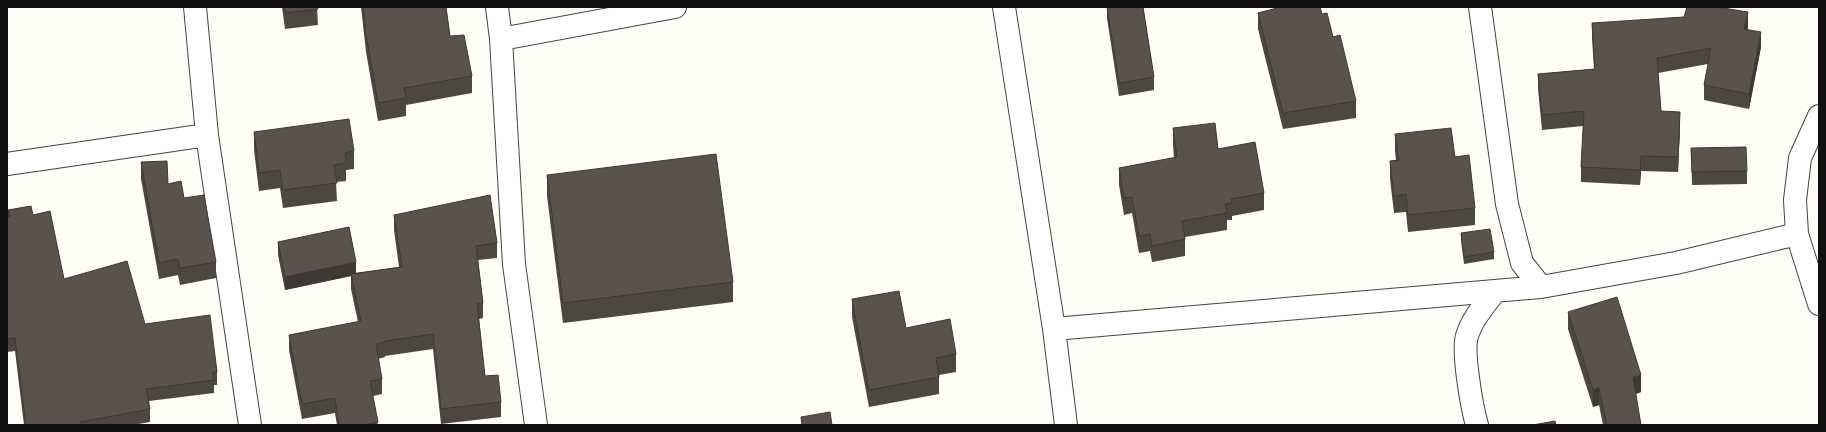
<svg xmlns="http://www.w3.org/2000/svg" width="1826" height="432" viewBox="0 0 1826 432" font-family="'Noto Serif',serif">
<rect width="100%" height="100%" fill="#fffdf5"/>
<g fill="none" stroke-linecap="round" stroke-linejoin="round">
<defs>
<path id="minor" d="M 195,7 L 207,135 L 250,425
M 497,7 L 501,39 L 514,264 L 536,425
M 1004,7 L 1054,329 L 1066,425
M 1480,7 L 1507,204 L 1522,263 L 1541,287
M 501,39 L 675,7
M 1819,116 L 1800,158 L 1795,200 L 1797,234 L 1819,304
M 7,164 L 207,135
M 1054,329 L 1541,287 L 1676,263 L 1797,234
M 1477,425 C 1472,408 1462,351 1467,336 C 1472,319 1485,305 1495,291"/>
</defs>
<use href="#minor" stroke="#444" stroke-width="24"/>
<use href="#minor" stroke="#fff" stroke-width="22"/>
</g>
<path fill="#4d4742" d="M 282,7 L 317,7 L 318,25 L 285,29 Z
M 361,7 L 446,7 L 450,36 L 472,76 L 472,93 L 406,105 L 406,116 L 378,121 L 366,52 Z
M 1107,7 L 1143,7 L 1154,77 L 1154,90 L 1119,96 L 1107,18 Z
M 1275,7 L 1320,7 L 1322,14 L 1333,37 L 1356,101 L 1356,118 L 1283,129 L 1258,29 L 1258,13 L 1275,9 Z
M 1592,23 L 1748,27 L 1747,30 L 1761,47 L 1749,109 L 1704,100 L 1704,85 L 1708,64 L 1658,73 L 1661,111 L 1680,127 L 1678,172 L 1641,171 L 1640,185 L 1581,182 L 1581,167 L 1583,126 L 1542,130 L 1538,89 L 1538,74 L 1594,69 L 1592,38 Z
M 1173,128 L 1218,149 L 1264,193 L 1264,210 L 1232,216 L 1232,220 L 1227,220 L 1227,230 L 1185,237 L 1185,256 L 1152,262 L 1150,251 L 1139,253 L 1132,213 L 1124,215 L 1119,185 L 1119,168 L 1174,158 L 1173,145 Z
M 254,132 L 354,151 L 354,169 L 346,170 L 346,181 L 336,182 L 337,201 L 283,208 L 280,188 L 259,191 L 254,150 Z
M 1395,134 L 1455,157 L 1475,208 L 1475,225 L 1408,232 L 1406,212 L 1394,213 L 1390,179 L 1390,161 L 1396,160 L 1395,152 Z
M 1691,148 L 1747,171 L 1747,184 L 1692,185 Z
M 141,162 L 168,184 L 184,198 L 216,262 L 216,278 L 180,285 L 178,275 L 159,279 L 141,179 Z
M 547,175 L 733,282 L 733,302 L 563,323 L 547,196 Z
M 8,210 L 33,215 L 64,279 L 145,324 L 217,372 L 217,385 L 214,385 L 214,393 L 149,401 L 150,409 L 150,422 L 133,425 L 24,425 L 15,351 L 7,352 L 7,217 L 8,217 Z
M 394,215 L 497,243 L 497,258 L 478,260 L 483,303 L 483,318 L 479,319 L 485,376 L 501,402 L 501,417 L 441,424 L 433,349 L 385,356 L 385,357 L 378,359 L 382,379 L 382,394 L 373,396 L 378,425 L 337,425 L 335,413 L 302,419 L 289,350 L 289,335 L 358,322 L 351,289 L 351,276 L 285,290 L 278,255 L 278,242 L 356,273 L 399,267 L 394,230 Z
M 1461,233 L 1494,252 L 1494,259 L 1464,264 L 1461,240 Z
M 852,299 L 956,354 L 956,372 L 939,375 L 939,394 L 869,407 L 852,317 Z
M 1568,312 L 1641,392 L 1635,394 L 1641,425 L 1603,425 L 1599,405 L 1593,407 L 1568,329 Z"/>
<path fill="#3f3936" d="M 1748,12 L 1748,27 L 1744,44 L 1744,29 Z
M 1761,32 L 1761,47 L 1749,109 L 1749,94 Z
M 1680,112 L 1680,127 L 1678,172 L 1678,157 Z
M 1641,156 L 1641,171 L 1640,185 L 1640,170 Z
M 356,262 L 356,275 L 351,274 L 351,276 L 285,290 L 285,277 Z
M 1641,375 L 1641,392 L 1633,395 L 1633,377 Z
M 1599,388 L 1599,405 L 1593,407 L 1593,390 Z"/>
<path fill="#5a524d" stroke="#3f3936" d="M 284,7 L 317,7 L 318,9 L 285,13 Z
M 363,7 L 446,7 L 450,36 L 464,35 L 472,76 L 404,88 L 406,98 L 378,103 L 366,34 Z
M 1107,7 L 1143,7 L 1154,77 L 1119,83 Z
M 1277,7 L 1320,7 L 1322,14 L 1327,13 L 1333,37 L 1340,35 L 1356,101 L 1283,113 L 1258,13 L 1277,8 Z
M 1687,7 L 1717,7 L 1748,12 L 1744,29 L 1761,32 L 1749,94 L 1704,85 L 1711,48 L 1657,58 L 1661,111 L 1680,112 L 1678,157 L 1641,156 L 1640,170 L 1581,167 L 1584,111 L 1542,115 L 1538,74 L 1595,69 L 1592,23 L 1684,17 Z
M 349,119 L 354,151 L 345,153 L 346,163 L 334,165 L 337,183 L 283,190 L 280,170 L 259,173 L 254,132 Z
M 1215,123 L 1218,149 L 1255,142 L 1264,193 L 1231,199 L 1232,203 L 1225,204 L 1227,213 L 1182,221 L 1185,239 L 1152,246 L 1150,234 L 1139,236 L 1132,197 L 1124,198 L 1119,168 L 1177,157 L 1173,128 Z
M 1451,128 L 1455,157 L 1469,155 L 1475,208 L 1408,215 L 1406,194 L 1394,196 L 1390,161 L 1399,160 L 1395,134 Z
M 1746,147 L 1747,171 L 1692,172 L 1691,148 Z
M 716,154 L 733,282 L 563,303 L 547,175 Z
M 167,161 L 168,184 L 181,181 L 184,198 L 204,195 L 216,262 L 180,268 L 178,259 L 159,263 L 141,162 Z
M 490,195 L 497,243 L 476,246 L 483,303 L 477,304 L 485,376 L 498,375 L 501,402 L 441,409 L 433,334 L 385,341 L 385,342 L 376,344 L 382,379 L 370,381 L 378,422 L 363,425 L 339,425 L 335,398 L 302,404 L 289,335 L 361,321 L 351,274 L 402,267 L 394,215 Z
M 31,206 L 33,215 L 50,211 L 64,279 L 127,261 L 145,324 L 210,315 L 217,372 L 213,372 L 214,380 L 146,389 L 150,409 L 80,422 L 81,425 L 26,425 L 15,338 L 7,339 L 7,217 L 10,216 L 8,210 Z
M 349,227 L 356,262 L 285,277 L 278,242 Z
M 1490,229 L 1494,252 L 1464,257 L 1461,233 Z
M 899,291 L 906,328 L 950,319 L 956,354 L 936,358 L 939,377 L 869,390 L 852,299 Z
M 1617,297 L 1641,375 L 1633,377 L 1641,425 L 1607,425 L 1599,388 L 1593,390 L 1568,312 Z
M 830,412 L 832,425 L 802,425 L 801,417 Z
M 1555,421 L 1556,425 L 1533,425 Z"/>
<rect width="1826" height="432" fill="none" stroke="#111111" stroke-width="16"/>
</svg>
